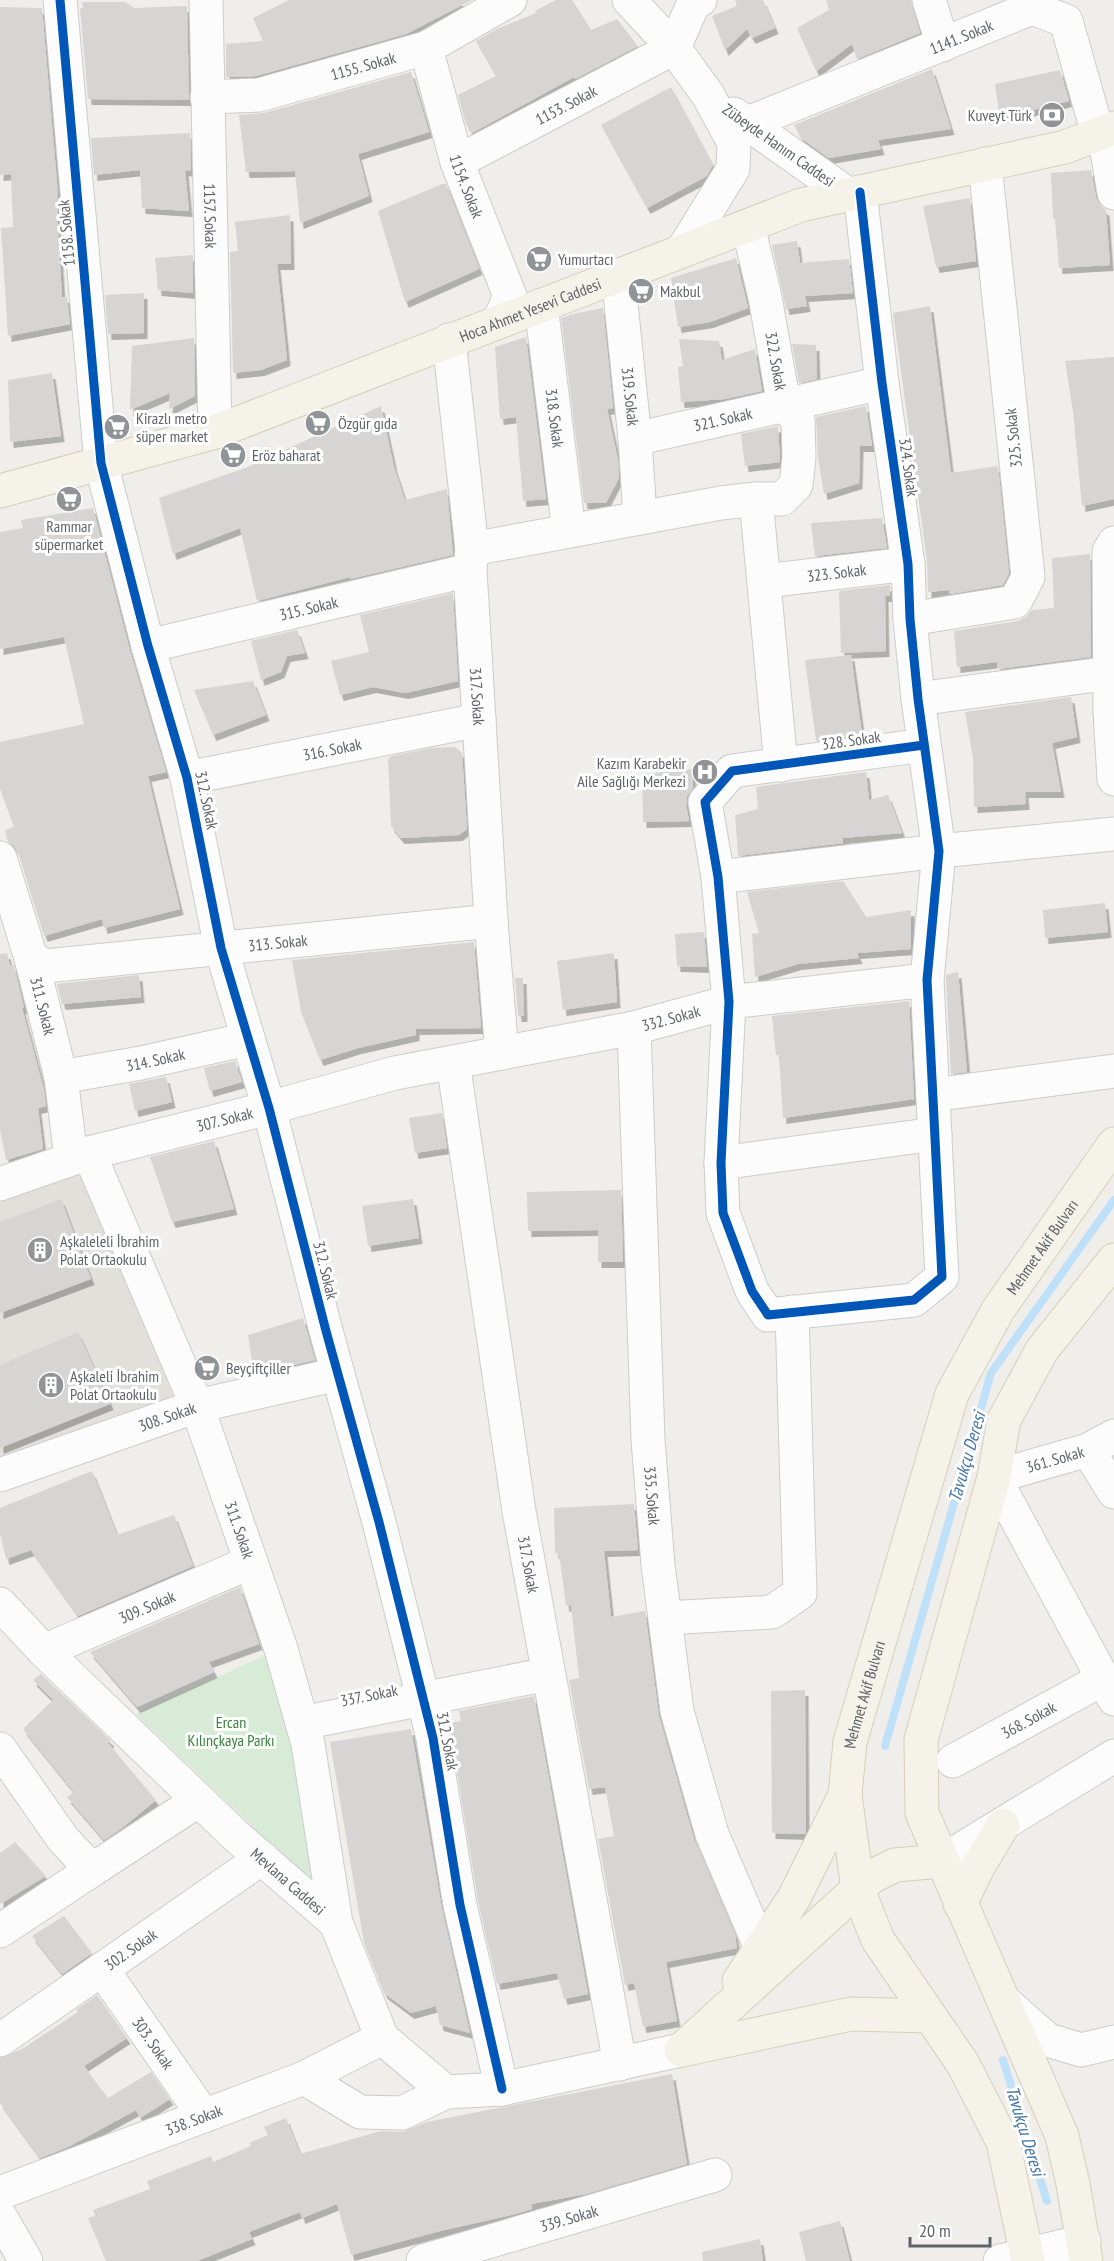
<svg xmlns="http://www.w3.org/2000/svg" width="1114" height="2261" viewBox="0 0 1114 2261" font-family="'PT Sans Narrow',sans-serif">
<defs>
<filter id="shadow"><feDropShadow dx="3.5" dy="6" stdDeviation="0" flood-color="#0004"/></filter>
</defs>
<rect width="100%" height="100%" fill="#efeeea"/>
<path fill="#e2e0da" d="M 83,1164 L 182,1403 L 0,1463 L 0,1197 Z"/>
<path fill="#d8ebd6" d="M 268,1654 L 292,1748 L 322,1893 L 136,1714 Z"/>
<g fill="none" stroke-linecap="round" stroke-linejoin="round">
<path stroke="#bfe0f9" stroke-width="8" d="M 885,1746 L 991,1373 L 1114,1200
M 1003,2060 L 1047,2201"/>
</g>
<path fill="#d6d5d3" filter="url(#shadow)" d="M 289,0 L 472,0 L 406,34 L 256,76 L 226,77 L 226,44 L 263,41 L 253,18 Z
M 556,0 L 572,0 L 591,30 L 617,19 L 638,46 L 575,79 L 574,77 L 472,133 L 466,124 L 458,95 L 496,76 L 476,41 L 497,29 L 536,13 L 535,11 Z
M 735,0 L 763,0 L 775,28 L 752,38 L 747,29 L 725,50 L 712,16 L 737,6 Z
M 826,0 L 911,0 L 920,33 L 857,59 L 852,44 L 816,71 L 797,28 L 829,10 Z
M 82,2 L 125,2 L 134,8 L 187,6 L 189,100 L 88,99 L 80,8 L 83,8 Z
M 0,7 L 42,8 L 57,183 L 58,216 L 57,216 L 62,297 L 67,297 L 70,324 L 8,336 L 1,228 L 13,227 L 11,174 L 0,175 Z
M 932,69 L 951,129 L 878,140 L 881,149 L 829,158 L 801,138 L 794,125 Z
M 1060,70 L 1069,101 L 1000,118 L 995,84 Z
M 411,72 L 429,132 L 358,154 L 369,196 L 300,223 L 295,171 L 246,172 L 239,115 L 264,113 Z
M 671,87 L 713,165 L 707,176 L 647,208 L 601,125 Z
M 190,133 L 191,171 L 185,170 L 189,211 L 142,208 L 140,170 L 94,175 L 91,138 Z
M 1091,170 L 1096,197 L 1099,204 L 1106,210 L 1110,265 L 1059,268 L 1055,219 L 1053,219 L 1051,173 Z
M 442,184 L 446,184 L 479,269 L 405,302 L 378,211 Z
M 970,198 L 976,261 L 936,267 L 923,206 Z
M 290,215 L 291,264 L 277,264 L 287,360 L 261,370 L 233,373 L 230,252 L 238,251 L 235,222 Z
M 797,241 L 800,263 L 849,259 L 853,293 L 805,296 L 807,306 L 786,309 L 772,245 Z
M 193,255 L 193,293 L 158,290 L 155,258 Z
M 736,258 L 748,308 L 710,322 L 678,327 L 671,278 Z
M 144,293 L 144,333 L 108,334 L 105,295 Z
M 930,306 L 951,473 L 998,466 L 1009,573 L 1003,585 L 950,594 L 949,590 L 928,592 L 927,561 L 893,313 Z
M 603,308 L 613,408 L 607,409 L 618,460 L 619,478 L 606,503 L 584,503 L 561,318 L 573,314 Z
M 526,337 L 546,499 L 523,501 L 516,417 L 500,419 L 495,347 Z
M 194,338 L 195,396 L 169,409 L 170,393 L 130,410 L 132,346 Z
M 679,339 L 719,341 L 722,360 L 755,349 L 762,391 L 725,399 L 681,402 L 678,367 L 683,366 Z
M 792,344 L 816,345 L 817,379 L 799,383 Z
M 1114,357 L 1114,499 L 1082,506 L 1073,412 L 1065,361 Z
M 52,373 L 61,436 L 10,442 L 8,380 Z
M 381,406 L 394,467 L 405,500 L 447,489 L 453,555 L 350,579 L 350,577 L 257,601 L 240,528 L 173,554 L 159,498 L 245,468 Z
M 866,406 L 872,446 L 860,446 L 859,483 L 824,494 L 818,458 L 816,417 Z
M 778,426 L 780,462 L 745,466 L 741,434 Z
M 93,508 L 130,651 L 166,772 L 148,776 L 180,909 L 104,928 L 102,919 L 44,936 L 18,852 L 13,845 L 8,842 L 5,830 L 14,827 L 0,789 L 0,742 L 84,724 L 64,637 L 0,649 L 0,532 L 23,528 L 21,520 Z
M 882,518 L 887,548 L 815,556 L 811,523 Z
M 1090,554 L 1091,657 L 998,669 L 997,662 L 957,667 L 954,631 L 1018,621 L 1026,617 L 1032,610 L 1054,608 L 1052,558 Z
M 890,585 L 890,596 L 885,596 L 886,651 L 841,653 L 839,591 Z
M 453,593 L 458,681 L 405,693 L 373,687 L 340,695 L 331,661 L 369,652 L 360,615 Z
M 297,630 L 305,653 L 287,656 L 281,672 L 261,680 L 251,641 Z
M 851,655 L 862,734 L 816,741 L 805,660 Z
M 253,681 L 266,715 L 213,735 L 194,690 Z
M 1071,697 L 1077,737 L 1052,743 L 1061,792 L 1025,792 L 1026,804 L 974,807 L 973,758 L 965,712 Z
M 455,747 L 462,753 L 467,829 L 459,835 L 401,838 L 391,826 L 388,759 L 392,756 L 432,748 Z
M 692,769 L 693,788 L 687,796 L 686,805 L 689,821 L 643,822 L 642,774 Z
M 866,772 L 869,800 L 888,795 L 902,833 L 842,838 L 843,843 L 738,856 L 735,815 L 758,809 L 756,787 Z
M 843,881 L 866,917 L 911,910 L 911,949 L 857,953 L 859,958 L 798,964 L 755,977 L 752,934 L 759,933 L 747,892 Z
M 1105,903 L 1108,932 L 1045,938 L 1043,910 Z
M 704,932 L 707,967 L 677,966 L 675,934 Z
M 474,942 L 481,1028 L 416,1029 L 416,1035 L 358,1048 L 320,1060 L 301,1012 L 292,960 Z
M 7,953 L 10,965 L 14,965 L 24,1008 L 22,1008 L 44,1090 L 46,1106 L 38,1108 L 43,1149 L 6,1160 L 0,1130 L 0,954 Z
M 614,953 L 617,1002 L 563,1010 L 557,961 Z
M 958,972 L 967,1072 L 951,1074 L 946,980 L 946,975 Z
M 139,975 L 141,997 L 62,1004 L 57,984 Z
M 515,978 L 523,978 L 524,1016 L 518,1016 Z
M 909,1001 L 914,1099 L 783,1118 L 779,1055 L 776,1055 L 772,1016 Z
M 235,1061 L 242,1082 L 210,1091 L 204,1068 Z
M 166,1077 L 172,1102 L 135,1111 L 129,1084 Z
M 442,1113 L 447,1148 L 415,1153 L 409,1118 Z
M 214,1141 L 234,1209 L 172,1222 L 150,1157 Z
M 621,1190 L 623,1262 L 598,1262 L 598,1230 L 528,1231 L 527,1192 Z
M 61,1199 L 91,1279 L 0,1313 L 0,1222 Z
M 413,1199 L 419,1238 L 368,1246 L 362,1206 Z
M 303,1318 L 315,1360 L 254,1374 L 248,1335 Z
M 78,1332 L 110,1404 L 0,1448 L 0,1365 Z
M 92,1471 L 117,1535 L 174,1515 L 193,1566 L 78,1616 L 31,1550 L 6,1559 L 0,1533 L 0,1508 Z
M 634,1504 L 638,1550 L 604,1551 L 611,1617 L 645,1611 L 659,1716 L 694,1839 L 735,1935 L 737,1948 L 666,1962 L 677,2021 L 643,2027 L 634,1983 L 625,1985 L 598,1839 L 614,1836 L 605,1787 L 589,1789 L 569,1680 L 579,1678 L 571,1605 L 566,1606 L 559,1553 L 555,1553 L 554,1508 Z
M 240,1587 L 259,1644 L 209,1662 L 214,1672 L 137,1707 L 90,1652 Z
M 41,1674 L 111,1741 L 108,1743 L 156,1800 L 122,1828 L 104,1840 L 67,1797 L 74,1792 L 23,1729 L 53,1700 L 33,1680 Z
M 805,1690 L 806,1832 L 805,1834 L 772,1833 L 771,1691 Z
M 534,1696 L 588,1994 L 564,1999 L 557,1973 L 497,1984 L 478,1901 L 449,1723 L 461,1721 L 459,1711 Z
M 411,1729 L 442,1909 L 470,2033 L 440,2025 L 436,2006 L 411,2013 L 384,1993 L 364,1943 L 330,1742 Z
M 15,1842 L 46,1876 L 0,1904 L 0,1853 Z
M 64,1916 L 92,1953 L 62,1974 L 32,1936 Z
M 97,1995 L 127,2038 L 84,2066 L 108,2098 L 151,2072 L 170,2099 L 140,2118 L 136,2110 L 68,2147 L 40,2158 L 0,2103 L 0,2058 L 22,2049 L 78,2012 L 76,2010 Z
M 672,2074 L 687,2164 L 586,2194 L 531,2204 L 532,2209 L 515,2214 L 440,2231 L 351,2255 L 337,2204 L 302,2218 L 300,2212 L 249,2232 L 252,2239 L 197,2261 L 106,2261 L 88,2218 L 95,2216 L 93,2210 L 150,2189 L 147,2181 L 211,2156 L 213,2162 L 251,2146 L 249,2143 L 268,2135 L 264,2127 L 286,2118 L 300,2154 L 381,2131 L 402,2132 L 427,2122 Z
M 840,2221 L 850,2261 L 806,2261 L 799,2232 Z
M 760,2239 L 763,2261 L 703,2261 L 702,2252 Z"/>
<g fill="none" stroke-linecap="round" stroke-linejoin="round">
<defs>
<g id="minor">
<path d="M 60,0 L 101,463 L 148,646 L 187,778 L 221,948 L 269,1108 L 326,1331 L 379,1522 L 433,1738 L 460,1905 L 502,2089"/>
<path id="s1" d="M 206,0 L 215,432"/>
<path d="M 629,0 L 674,48 L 708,95 L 734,143 L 733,169 L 682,251"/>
<path d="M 929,0 L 943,45"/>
<path id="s2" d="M 426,48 L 457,162 L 510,296 L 499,321"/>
<path id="s3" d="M 207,97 L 259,95 L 426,48 L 510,0"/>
<path d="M 734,114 L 849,195"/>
<path id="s4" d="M 748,123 L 1032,8 L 1066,21 L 1098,134"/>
<path d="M 1107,151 L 1114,193"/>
<path id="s5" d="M 457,162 L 674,48 L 694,2 L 700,0"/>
<path d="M 860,192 L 882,383 L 908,564 L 910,619 L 918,699 L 939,851 L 927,980 L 942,1277 L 914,1300 L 768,1315 L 752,1291 L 723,1213 L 721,1163 L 729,1002 L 718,877 L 705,802 L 732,771 L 924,745"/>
<path id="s6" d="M 748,226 L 765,297 L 784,405 L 798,420 L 799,457 L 796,485 L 782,499 L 756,499"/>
<path id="s7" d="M 618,275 L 635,439 L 640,518"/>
<path id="s8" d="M 541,305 L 569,531"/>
<path id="s9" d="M 449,340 L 472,549 L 470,570 L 491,921 L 502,1053"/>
<path id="s10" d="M 635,439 L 882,383"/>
<path d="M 1114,543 L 1109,551 L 1110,712 L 1114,779"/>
<path d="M 472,549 L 721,503 L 756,499 L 781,765"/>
<path id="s11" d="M 765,581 L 908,564"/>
<path d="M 910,619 L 1015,602 L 1028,577 L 985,164"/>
<path id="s12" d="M 148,646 L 470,570"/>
<path d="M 918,699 L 1110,673"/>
<path id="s13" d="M 187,778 L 479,720"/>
<path id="s14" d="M 0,858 L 31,958 L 61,1077 L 71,1158"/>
<path d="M 718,877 L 939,851 L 1114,834"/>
<path id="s15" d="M 31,958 L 46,966 L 491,921"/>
<path id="s16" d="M 634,1028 L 648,1440 L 658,1565 L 677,1711 L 712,1834 L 761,1948"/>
<path id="s17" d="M 453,1062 L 519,1511 L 620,2064"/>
<path id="s18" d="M 61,1077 L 141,1063 L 248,1039"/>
<path d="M 933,1095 L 1114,1071"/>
<path id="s19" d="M 89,1153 L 197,1406 L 281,1649 L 308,1744 L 336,1923"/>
<path d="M 721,1163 L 935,1134"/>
<path id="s20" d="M 0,1184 L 89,1153 L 269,1108 L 395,1073 L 634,1028 L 729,1002 L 927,980"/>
<path d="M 1114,1436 L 1088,1450 L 994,1477 L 1114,1699"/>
<path d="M 1088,1450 L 1114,1492"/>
<path id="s21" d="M 0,1475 L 197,1406 L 338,1374"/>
<path id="s22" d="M 0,1604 L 44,1651 L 235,1835 L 336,1923 L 382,2038 L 446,2092 L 502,2089 L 681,2050"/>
<path d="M 665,1618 L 772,1612 L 800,1593 L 792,1312"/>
<path id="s23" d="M 44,1651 L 251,1562"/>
<path d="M 302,1723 L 548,1674"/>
<path d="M 0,1749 L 63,1839 L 92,1870 L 0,1931"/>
<path id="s24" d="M 953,1761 L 1103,1679"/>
<path d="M 942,1861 L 1114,1756"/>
<path d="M 92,1870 L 199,1800"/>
<path id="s25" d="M 102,1969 L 204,2116"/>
<path d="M 1005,2002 L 1048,2040 L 1081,2050 L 1114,2042"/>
<path id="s26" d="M 0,2040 L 262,1858"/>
<path d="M 304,2078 L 360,2112 L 402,2113 L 446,2092"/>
<path id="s27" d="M 0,2193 L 304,2078 L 382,2038"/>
<path d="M 0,2216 L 26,2261"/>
<path id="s28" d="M 423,2261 L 715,2175"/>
<path d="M 1000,2261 L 1084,2241"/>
</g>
<g id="major">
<path id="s29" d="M 0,491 L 215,432 L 801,205 L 1065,147 L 1114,128"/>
<path d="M 960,1904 L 978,1867 L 1003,1825"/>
<path d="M 739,1981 L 794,1898 L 845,1795"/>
<path d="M 681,2050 L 871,1877 L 895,1865 L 942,1861"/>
<path d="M 682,2050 L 851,2014 L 930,2016"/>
<path id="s30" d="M 1028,2261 L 1003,2142 L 963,2064 L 878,1940 L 858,1890 L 845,1795 L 850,1742 L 952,1394 L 998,1310 L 1114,1144"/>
<path d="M 1086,2261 L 1073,2184 L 1062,2136 L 922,1813 L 921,1740 L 994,1477 L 1004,1420 L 1042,1350 L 1114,1260"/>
</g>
</defs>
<use href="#minor" stroke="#cbcccc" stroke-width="35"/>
<use href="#major" stroke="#d7ceb8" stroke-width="35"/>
<use href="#minor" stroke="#fdfcfc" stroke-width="33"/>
<use href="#major" stroke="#f4f2e9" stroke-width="33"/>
<defs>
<path id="cycleway" d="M 60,0 L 101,463 L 148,646 L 187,778 L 221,948 L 269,1108 L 326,1331 L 379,1522 L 433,1738 L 460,1905 L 502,2089
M 860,192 L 882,383 L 908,564 L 910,619 L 918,699 L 939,851 L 927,980 L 942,1277 L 914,1300 L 768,1315 L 752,1291 L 723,1213 L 721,1163 L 729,1002 L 718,877 L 705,802 L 732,771 L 924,745"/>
</defs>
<use href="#cycleway" stroke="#fff" stroke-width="13"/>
<use href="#cycleway" stroke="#0057b8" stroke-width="9"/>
</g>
<defs>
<symbol id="bank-disc" viewBox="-11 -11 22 22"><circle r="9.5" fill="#919496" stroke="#fff"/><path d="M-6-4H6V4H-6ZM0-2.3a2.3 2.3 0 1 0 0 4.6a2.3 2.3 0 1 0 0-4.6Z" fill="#fff"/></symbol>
<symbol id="supermarket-disc" viewBox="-11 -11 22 22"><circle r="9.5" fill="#919496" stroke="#fff"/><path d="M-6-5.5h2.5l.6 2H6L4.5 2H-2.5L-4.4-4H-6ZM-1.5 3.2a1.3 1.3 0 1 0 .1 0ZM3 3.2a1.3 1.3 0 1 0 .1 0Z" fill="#fff"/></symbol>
<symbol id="hospital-disc" viewBox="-11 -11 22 22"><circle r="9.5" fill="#919496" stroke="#fff"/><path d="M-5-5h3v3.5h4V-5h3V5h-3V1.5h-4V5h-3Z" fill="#fff"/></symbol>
<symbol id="building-disc" viewBox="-11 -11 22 22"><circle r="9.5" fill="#919496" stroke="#fff"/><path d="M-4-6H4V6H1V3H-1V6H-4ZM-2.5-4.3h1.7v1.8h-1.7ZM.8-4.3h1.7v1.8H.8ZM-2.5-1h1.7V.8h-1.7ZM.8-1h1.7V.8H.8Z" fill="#fff"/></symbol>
</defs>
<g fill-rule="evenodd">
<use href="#bank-disc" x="1037" y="100" width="30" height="30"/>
<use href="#supermarket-disc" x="524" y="244" width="30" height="30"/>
<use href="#supermarket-disc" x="626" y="276" width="30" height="30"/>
<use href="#supermarket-disc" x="303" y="408" width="30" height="30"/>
<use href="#supermarket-disc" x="102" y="412" width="30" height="30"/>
<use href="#supermarket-disc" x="218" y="440" width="30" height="30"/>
<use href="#supermarket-disc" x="54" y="484" width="30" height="30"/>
<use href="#hospital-disc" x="690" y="757" width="30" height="30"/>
<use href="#building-disc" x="25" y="1235" width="30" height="30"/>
<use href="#supermarket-disc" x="192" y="1353" width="30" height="30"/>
<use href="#building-disc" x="36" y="1370" width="30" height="30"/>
</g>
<g text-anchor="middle" stroke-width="6" stroke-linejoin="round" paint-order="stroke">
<g font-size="16" fill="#5f6368" stroke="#fff">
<text dy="6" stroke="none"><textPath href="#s4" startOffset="230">1141. Sokak</textPath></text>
<text dy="6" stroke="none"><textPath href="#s3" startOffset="160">1155. Sokak</textPath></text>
<text dy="6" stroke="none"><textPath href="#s5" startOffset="123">1153. Sokak</textPath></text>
<text transform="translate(779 145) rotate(35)" y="6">Zübeyde Hanım Caddesi</text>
<text dy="6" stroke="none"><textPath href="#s2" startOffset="144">1154. Sokak</textPath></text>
<text dy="6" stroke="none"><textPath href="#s1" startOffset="216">1157. Sokak</textPath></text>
<text transform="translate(66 233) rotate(-95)" y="6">1158. Sokak</text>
<text dy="6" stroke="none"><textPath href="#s29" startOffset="561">Hoca Ahmet Yesevi Caddesi</textPath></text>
<text dy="6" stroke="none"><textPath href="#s6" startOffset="138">322. Sokak</textPath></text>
<text dy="6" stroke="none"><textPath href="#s7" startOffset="122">319. Sokak</textPath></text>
<text dy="6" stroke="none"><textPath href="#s8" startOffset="114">318. Sokak</textPath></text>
<text dy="6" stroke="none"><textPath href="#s10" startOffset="90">321. Sokak</textPath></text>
<text transform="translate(1013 438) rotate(-96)" y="6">325. Sokak</text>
<text transform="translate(909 467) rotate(82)" y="6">324. Sokak</text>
<text dy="6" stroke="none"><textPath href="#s11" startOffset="72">323. Sokak</textPath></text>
<text dy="6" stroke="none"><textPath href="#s12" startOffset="165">315. Sokak</textPath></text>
<text dy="6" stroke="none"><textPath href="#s9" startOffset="358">317. Sokak</textPath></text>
<text transform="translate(851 740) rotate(-8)" y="6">328. Sokak</text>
<text dy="6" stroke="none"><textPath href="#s13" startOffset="148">316. Sokak</textPath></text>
<text transform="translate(207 800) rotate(78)" y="6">312. Sokak</text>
<text dy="6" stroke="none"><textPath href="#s15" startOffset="250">313. Sokak</textPath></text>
<text dy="6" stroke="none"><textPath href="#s14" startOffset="154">311. Sokak</textPath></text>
<text dy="6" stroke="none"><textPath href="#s20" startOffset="692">332. Sokak</textPath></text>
<text dy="6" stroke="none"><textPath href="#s18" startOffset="96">314. Sokak</textPath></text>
<text dy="6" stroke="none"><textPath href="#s20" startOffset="234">307. Sokak</textPath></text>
<text dy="6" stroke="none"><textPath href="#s30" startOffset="1098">Mehmet Akif Bulvarı</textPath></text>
<text transform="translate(326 1270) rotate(76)" y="6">312. Sokak</text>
<text dy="6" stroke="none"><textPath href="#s21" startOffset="177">308. Sokak</textPath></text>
<text transform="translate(1055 1459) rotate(-16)" y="6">361. Sokak</text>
<text dy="6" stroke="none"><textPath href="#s16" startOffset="468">335. Sokak</textPath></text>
<text dy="6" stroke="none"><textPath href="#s19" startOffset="406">311. Sokak</textPath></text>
<text dy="6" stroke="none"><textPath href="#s17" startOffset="508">317. Sokak</textPath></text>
<text dy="6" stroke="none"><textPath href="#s23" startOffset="112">309. Sokak</textPath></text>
<text transform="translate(369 1695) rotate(-11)" y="6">337. Sokak</text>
<text dy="6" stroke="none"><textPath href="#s30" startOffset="612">Mehmet Akif Bulvarı</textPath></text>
<text dy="6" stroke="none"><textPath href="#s24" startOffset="86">368. Sokak</textPath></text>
<text transform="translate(448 1741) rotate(79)" y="6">312. Sokak</text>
<text dy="6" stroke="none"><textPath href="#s22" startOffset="400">Mevlana Caddesi</textPath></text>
<text dy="6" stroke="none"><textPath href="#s26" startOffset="159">302. Sokak</textPath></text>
<text dy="6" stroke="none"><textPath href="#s25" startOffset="90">303. Sokak</textPath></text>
<text dy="6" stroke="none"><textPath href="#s27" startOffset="207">338. Sokak</textPath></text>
<text dy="6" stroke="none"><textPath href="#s28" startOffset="152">339. Sokak</textPath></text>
</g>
<g font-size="16" fill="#5f6368" stroke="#fff" text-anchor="start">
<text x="1032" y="121" text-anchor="end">Kuveyt Türk</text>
<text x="558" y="265">Yumurtacı</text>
<text x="660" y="297">Makbul</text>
<text x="136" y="424">Kirazlı metro<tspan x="136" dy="18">süper market</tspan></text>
<text x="338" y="429">Özgür gıda</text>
<text x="252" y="461">Eröz baharat</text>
<text x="69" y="532" text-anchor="middle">Rammar<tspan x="69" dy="18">süpermarket</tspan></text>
<text x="686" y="769" text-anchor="end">Kazım Karabekir<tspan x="686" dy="18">Aile Sağlığı Merkezi</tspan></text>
<text x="60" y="1247">Aşkaleleli İbrahim<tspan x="60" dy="18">Polat Ortaokulu</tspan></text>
<text x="226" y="1374">Beyçiftçiller</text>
<text x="70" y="1382">Aşkaleli İbrahim<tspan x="70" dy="18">Polat Ortaokulu</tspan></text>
</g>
<g font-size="16" fill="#348238" stroke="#fff">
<text x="231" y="1728">Ercan<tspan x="231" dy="18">Kılınçkaya Parkı</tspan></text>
</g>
<g font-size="18" font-style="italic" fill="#4174aa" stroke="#fff">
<text transform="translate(967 1457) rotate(-74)" y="6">Tavukçu Deresi</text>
<text transform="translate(1025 2131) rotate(73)" y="6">Tavukçu Deresi</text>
</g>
</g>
<path d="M910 2237v9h80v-9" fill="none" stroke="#5f6368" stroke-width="3"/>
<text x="919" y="2237" font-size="18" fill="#5f6368" stroke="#ffffff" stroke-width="4.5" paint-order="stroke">20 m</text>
</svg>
